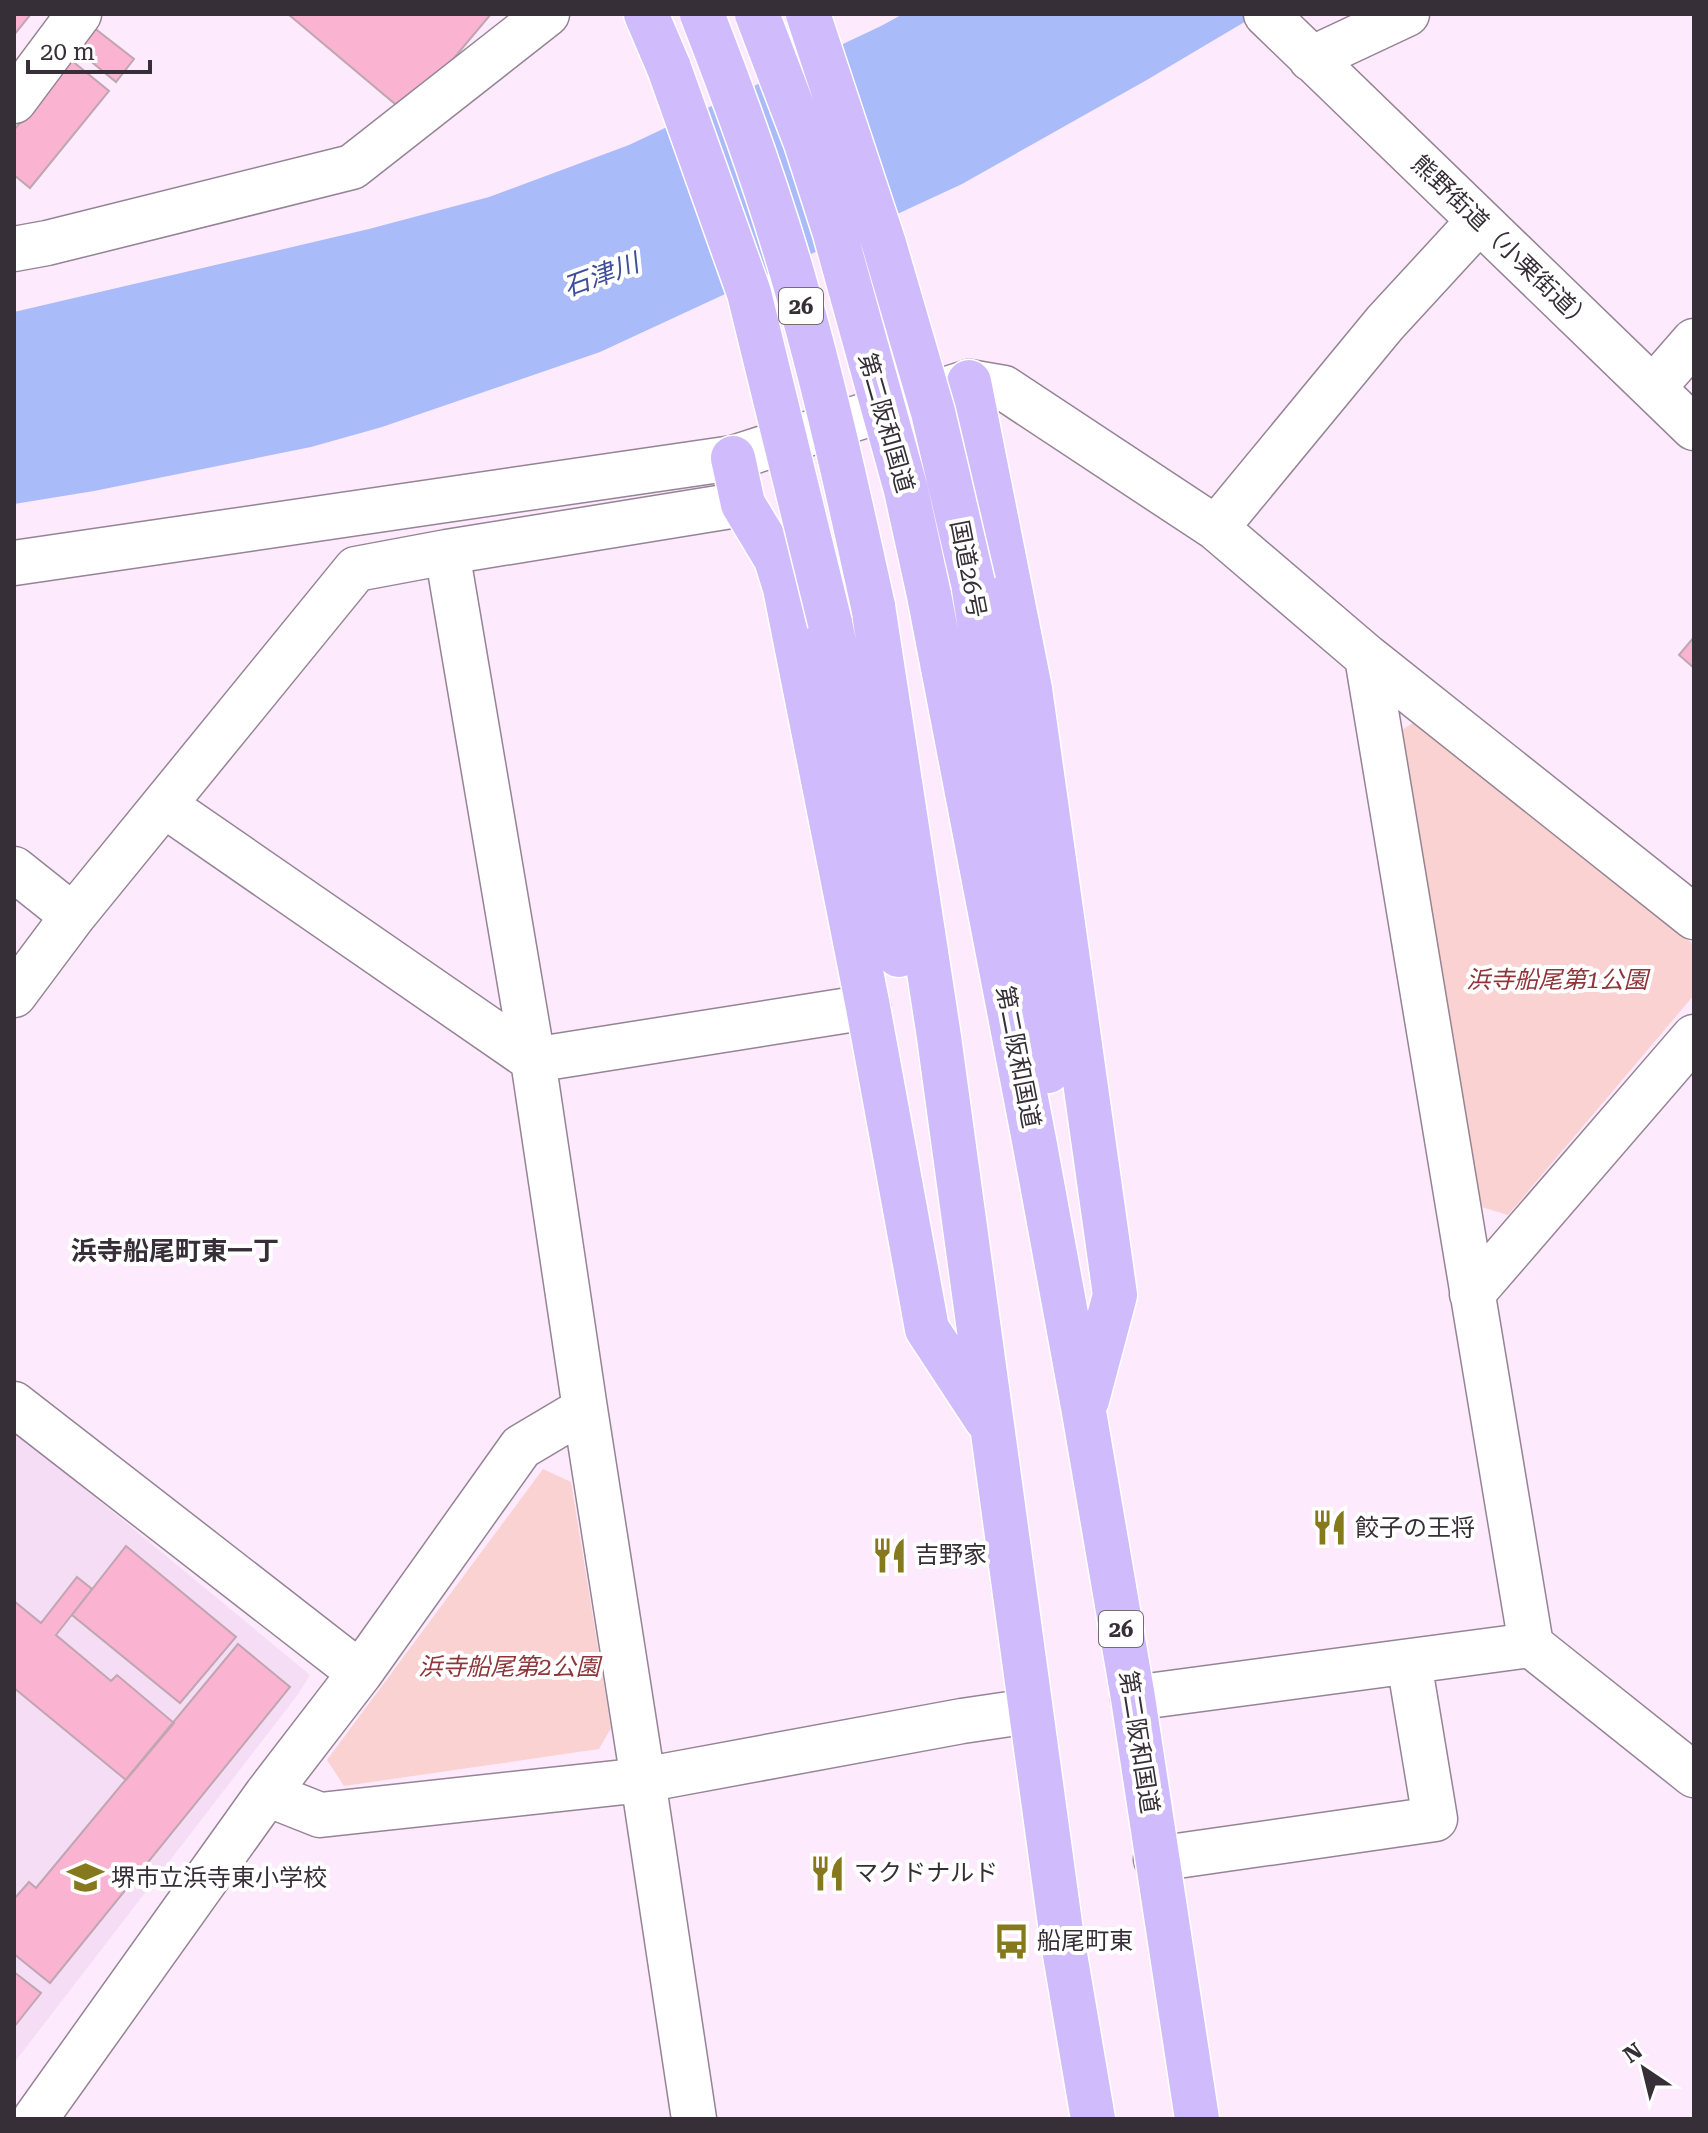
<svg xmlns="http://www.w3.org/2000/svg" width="1708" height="2133" viewBox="0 0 1708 2133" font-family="'Roboto Serif','Noto Sans JP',serif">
<rect width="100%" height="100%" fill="#fdeafd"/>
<path fill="#f6ddf6" d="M 14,1430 L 310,1675 L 299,1693 L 14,2063 Z"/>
<path fill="#f9d2d1" d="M 1424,716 L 1694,945 L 1694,995 L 1508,1215 L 1475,1205 L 1402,730 Z
M 543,1469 L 571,1482 L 611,1728 L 599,1749 L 344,1786 L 327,1760 Z"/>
<path fill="#a9bbf9" d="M 903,14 L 1258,14 L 1145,81 L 962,184 L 600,352 L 382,427 L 311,447 L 94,491 L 14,504 L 14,312 L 369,229 L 489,197 L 629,145 L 881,26 Z"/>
<path fill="#fab3d0" stroke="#bfa6b0" stroke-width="2" d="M 14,14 L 31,14 L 14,35 Z
M 288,14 L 491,14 L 407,114 Z
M 93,27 L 134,59 L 116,82 L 76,49 Z
M 71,60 L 109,91 L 30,188 L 14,175 L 14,130 Z
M 1694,637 L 1694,668 L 1679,655 Z
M 126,1546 L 236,1637 L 180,1703 L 72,1615 Z
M 77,1577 L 92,1589 L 56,1635 L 111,1681 L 117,1675 L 174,1723 L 126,1780 L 14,1688 L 14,1601 L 41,1623 Z
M 238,1644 L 290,1687 L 50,1983 L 14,1954 L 14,1899 L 29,1882 L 36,1888 Z
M 14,1972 L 41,1993 L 14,2027 Z"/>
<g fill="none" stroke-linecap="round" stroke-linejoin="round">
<defs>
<path id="minor" d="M 1266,14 L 1694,428
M 1311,59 L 1407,14
M 14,101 L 79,14
M 14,249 L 47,243 L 352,167 L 547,14
M 1653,388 L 1694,341
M 743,504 L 447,552 L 533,1060 L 585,1409 L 643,1780 L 962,1721 L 1030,1711
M 1216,528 L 1385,323 L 1479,221
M 14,563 L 733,458 L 969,382 L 1004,388 L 1216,528 L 1367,657 L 1531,1645 L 1694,1775
M 1367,657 L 1694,917
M 164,805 L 533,1060 L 868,1007
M 14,869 L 73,916
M 14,995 L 73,916 L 356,569 L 447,552
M 1472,1294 L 1694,1037
M 14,1404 L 360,1673
M 1133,1698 L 1531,1645
M 267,1794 L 320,1815 L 643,1780 L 694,2119
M 1156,1859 L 1435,1819 L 1409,1662
M 35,2119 L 267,1794 L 360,1673 L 521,1447 L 585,1409"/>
<path id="highway" d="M 646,14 L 669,68
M 969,382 L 1030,689 L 1115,1295 L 1087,1400
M 733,458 L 743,504 L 776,559 L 785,588 L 868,1007 L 927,1329 L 986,1419
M 973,583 L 1049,1065 L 1048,1071
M 929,595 L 1034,1140 L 1084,1412 L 1133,1698 L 1197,2119
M 873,606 L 939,1037 L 1061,1931 L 1093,2119
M 830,623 L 899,955"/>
</defs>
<use href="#minor" stroke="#958495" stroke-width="47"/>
<use href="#highway" stroke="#fff" stroke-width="47"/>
<use href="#minor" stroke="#fff" stroke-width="44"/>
<use href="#highway" stroke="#d0bcfc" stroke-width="44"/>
<defs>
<path id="highway-bridge" d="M 702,14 C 736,101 768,190 794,280 C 825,387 849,497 873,606
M 757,14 L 806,143 L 834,230 L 906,490 L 929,595
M 808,14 L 884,244 L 933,412 L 973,583
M 669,68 L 749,293 L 830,623"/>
</defs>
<use href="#highway-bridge" stroke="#fff" stroke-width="47" stroke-linecap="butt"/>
<use href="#highway-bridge" stroke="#d0bcfc" stroke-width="44"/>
</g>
<defs>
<symbol id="restaurant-bare" viewBox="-9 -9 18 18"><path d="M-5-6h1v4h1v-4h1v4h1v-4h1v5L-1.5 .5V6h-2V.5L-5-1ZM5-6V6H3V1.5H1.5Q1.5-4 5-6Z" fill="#85781d" stroke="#fff" stroke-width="2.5" paint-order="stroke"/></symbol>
<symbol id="school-bare" viewBox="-9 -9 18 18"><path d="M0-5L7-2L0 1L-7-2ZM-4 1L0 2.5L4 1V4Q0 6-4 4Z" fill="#85781d" stroke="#fff" stroke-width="2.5" paint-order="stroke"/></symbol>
<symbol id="bus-bare" viewBox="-9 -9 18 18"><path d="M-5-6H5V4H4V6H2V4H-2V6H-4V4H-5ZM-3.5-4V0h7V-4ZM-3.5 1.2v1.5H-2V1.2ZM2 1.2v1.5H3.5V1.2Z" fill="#85781d" stroke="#fff" stroke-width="2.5" paint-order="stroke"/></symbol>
</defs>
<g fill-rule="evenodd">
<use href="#restaurant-bare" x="1304" y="1502" width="51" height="51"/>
<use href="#restaurant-bare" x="864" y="1530" width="51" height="51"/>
<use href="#restaurant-bare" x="802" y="1848" width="51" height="51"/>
<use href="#school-bare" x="60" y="1852" width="51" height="51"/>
<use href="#bus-bare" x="986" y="1916" width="51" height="51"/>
</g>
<g text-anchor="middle" stroke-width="8" stroke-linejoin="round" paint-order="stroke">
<g fill="#fff" stroke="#736d73" stroke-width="2">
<rect x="779" y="288" width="44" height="36" rx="6"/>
<rect x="1099" y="1611" width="44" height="36" rx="6"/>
</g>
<g font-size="22" font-weight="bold" fill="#372f37">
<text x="801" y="314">26</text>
<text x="1121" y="1637">26</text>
</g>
<g font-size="24" fill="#372f37" stroke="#fff">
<text transform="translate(1502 243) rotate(44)" y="8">熊野街道（小栗街道）</text>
<text transform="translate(886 423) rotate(74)" y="8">第二阪和国道</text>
<text transform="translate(968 569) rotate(79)" y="8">国道26号</text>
<text transform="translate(1018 1057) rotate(79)" y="8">第二阪和国道</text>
<text transform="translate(1139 1742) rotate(81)" y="8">第二阪和国道</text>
</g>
<g font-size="24" font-style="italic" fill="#8f363b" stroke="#fff">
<text x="1557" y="988">浜寺船尾第1公園</text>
<text x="509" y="1675">浜寺船尾第2公園</text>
</g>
<g font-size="24" fill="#372f37" stroke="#fff" text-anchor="start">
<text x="1355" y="1536">餃子の王将</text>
<text x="915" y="1563">吉野家</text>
<text x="854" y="1881">マクドナルド</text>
<text x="111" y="1886">堺市立浜寺東小学校</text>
<text x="1037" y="1949">船尾町東</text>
</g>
<g font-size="26" font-style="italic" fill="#3f4e98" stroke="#fff">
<text transform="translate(601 275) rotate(-20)" y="9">石津川</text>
</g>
<g font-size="26" font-weight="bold" fill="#372f37" stroke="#fff">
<text x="175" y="1260">浜寺船尾町東一丁</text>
</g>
</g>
<rect width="1708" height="2133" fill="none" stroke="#372f37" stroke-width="32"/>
<g transform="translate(1644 2069) rotate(325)" stroke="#ffffff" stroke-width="6" paint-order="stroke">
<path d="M0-6L14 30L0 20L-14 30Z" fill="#372f37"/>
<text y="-12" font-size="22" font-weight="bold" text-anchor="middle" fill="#372f37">N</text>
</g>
<path d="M28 60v12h122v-12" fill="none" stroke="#372f37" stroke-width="4"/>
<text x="40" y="60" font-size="24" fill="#372f37" stroke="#ffffff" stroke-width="6" paint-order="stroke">20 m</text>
</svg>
